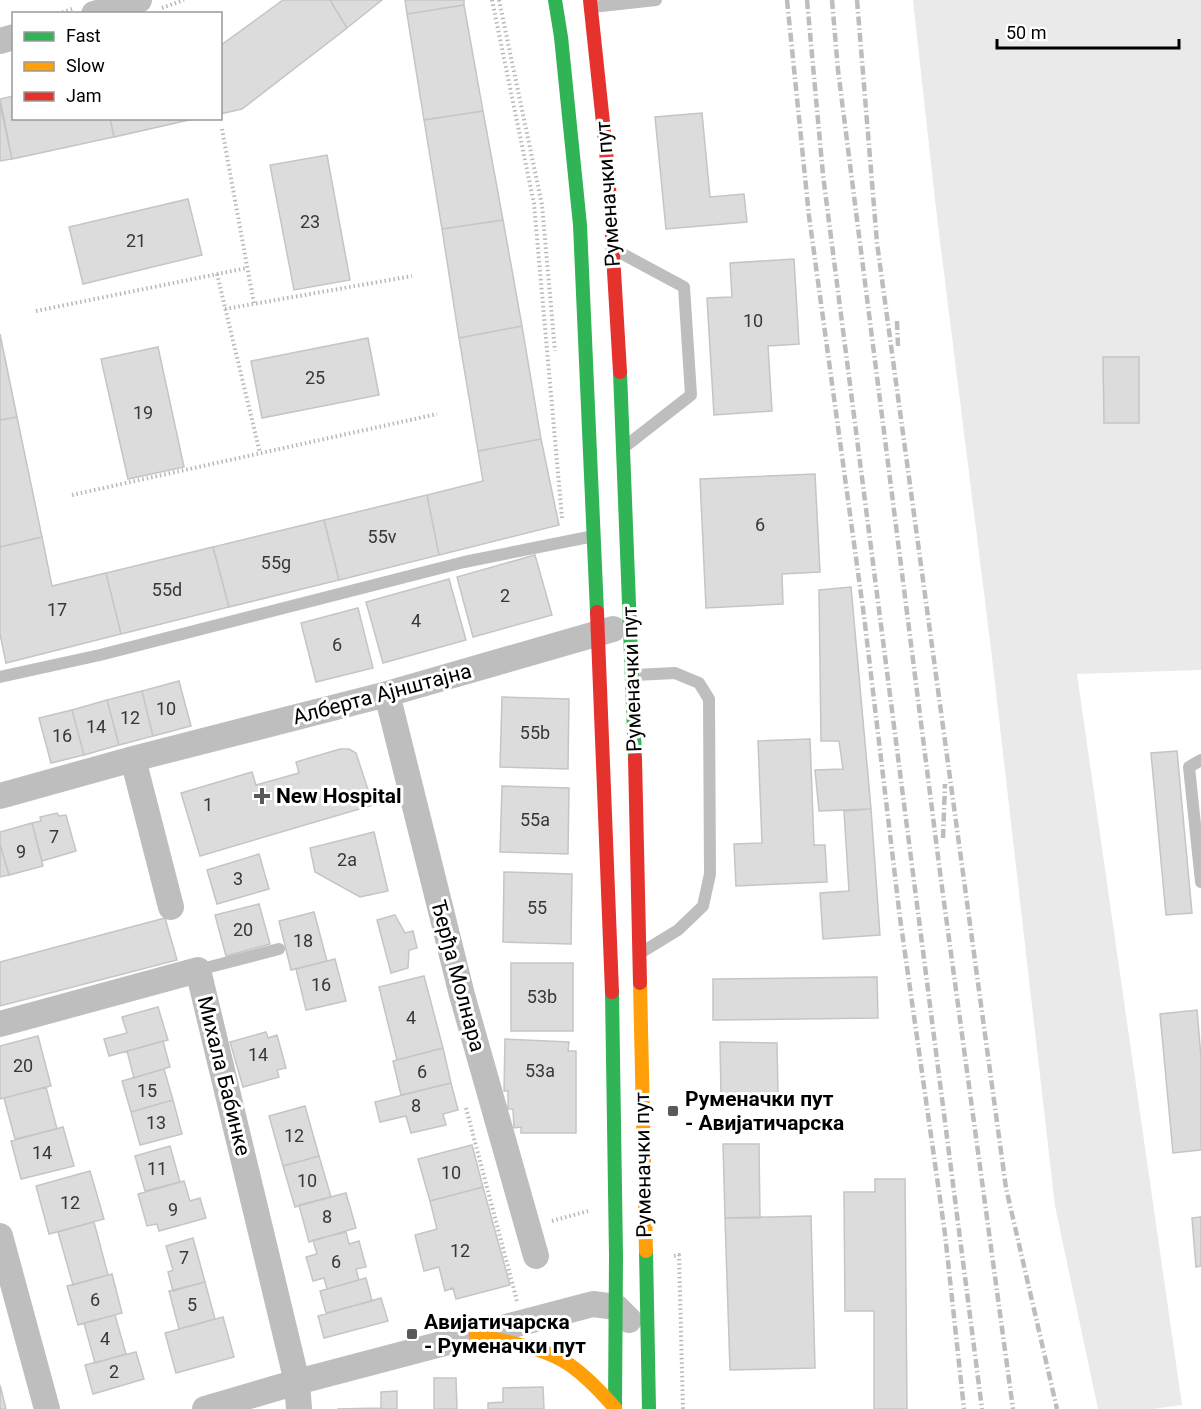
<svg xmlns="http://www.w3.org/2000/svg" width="1201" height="1409" viewBox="0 0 1201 1409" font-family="Roboto,sans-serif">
<rect width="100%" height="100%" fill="#fff"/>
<path fill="#eaeaea" d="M 913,0 L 1201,0 L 1201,670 L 1077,674 L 1182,1405 L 1153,1409 L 1098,1409 L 1055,1206 L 992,657 L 936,209 Z"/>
<path fill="#dcdcdc" stroke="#c5c5c5" stroke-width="1.5" d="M 283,0 L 330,0 L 347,28 L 242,109 L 220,114 L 220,46 Z
M 330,0 L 382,0 L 347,28 Z
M 405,0 L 464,0 L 464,5 L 407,14 Z
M 464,5 L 483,111 L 424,120 L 407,14 Z
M 14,96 L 14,118 L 110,118 L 114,137 L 12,159 L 0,99 Z
M 0,104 L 12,159 L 0,161 Z
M 483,111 L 503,220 L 442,229 L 424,120 Z
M 702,113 L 710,197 L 744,194 L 747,222 L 666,229 L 655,117 Z
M 110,118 L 198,118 L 114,137 Z
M 327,155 L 350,280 L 294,290 L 270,165 Z
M 188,199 L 202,255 L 83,284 L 69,227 Z
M 503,220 L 522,326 L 459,338 L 442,229 Z
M 794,259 L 799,344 L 768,346 L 772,411 L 714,415 L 707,298 L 732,297 L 730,263 Z
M 522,326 L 541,439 L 478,451 L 459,338 Z
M 0,334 L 17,417 L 0,420 Z
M 368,338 L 379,395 L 262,418 L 251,361 Z
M 158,347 L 184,467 L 128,479 L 101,359 Z
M 1103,357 L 1139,357 L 1139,423 L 1104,423 Z
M 17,417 L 42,537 L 0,547 L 0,420 Z
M 541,439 L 559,525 L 439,555 L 427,495 L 483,481 L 478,451 Z
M 815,474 L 820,572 L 782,574 L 783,604 L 706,608 L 700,479 Z
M 427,495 L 439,555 L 339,580 L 324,520 Z
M 324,520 L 339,580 L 229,607 L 213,547 Z
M 42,537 L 52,586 L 106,573 L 121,634 L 6,663 L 0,634 L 0,547 Z
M 213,547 L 229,607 L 121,634 L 106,573 Z
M 535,555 L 552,615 L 473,637 L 457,577 Z
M 449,579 L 466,640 L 383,663 L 366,602 Z
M 851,587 L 871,809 L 819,811 L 815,770 L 843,769 L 839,741 L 821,741 L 819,590 Z
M 358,608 L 373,668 L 316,682 L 301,623 Z
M 179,681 L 191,726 L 153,736 L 142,691 Z
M 142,691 L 153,736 L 119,745 L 107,700 Z
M 502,697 L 569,699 L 568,769 L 500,767 Z
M 107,700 L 119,745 L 84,755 L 72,710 Z
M 72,710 L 84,755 L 51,763 L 39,718 Z
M 810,739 L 814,845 L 825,845 L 827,882 L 736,886 L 734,844 L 762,843 L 758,741 Z
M 340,749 L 349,749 L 356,753 L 373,805 L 200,856 L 181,793 L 252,772 L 256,785 L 299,773 L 296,762 Z
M 1177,751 L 1192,913 L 1166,915 L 1151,753 Z
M 502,786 L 569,788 L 568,854 L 500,852 Z
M 871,809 L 880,935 L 823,939 L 820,893 L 849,891 L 844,811 Z
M 57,813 L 59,816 L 66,815 L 76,851 L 42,861 L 32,823 L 41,821 L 40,817 Z
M 32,823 L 43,866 L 9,875 L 0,844 L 0,832 Z
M 374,832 L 388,891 L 360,897 L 315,872 L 310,848 Z
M 0,844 L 9,875 L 0,877 Z
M 259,854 L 269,889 L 217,904 L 207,870 Z
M 504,872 L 572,874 L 571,944 L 503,942 Z
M 259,904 L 270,944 L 226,956 L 215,915 Z
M 314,912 L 327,961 L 291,970 L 279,921 Z
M 395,915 L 405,933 L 413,931 L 417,948 L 409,950 L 408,968 L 391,973 L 377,920 Z
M 165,918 L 177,960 L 0,1006 L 0,962 Z
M 335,959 L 346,1001 L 306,1010 L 296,969 Z
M 511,963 L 573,963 L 573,1031 L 511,1031 Z
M 424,976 L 443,1048 L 397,1060 L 379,987 Z
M 877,977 L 878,1018 L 713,1020 L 713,979 Z
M 158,1007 L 168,1040 L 109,1056 L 104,1039 L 127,1033 L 122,1017 Z
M 1197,1010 L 1201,1057 L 1201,1150 L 1173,1153 L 1160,1014 Z
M 266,1032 L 268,1038 L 277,1035 L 286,1068 L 277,1070 L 279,1077 L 243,1087 L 230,1042 Z
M 38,1036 L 51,1086 L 0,1099 L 0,1046 Z
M 505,1039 L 569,1042 L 568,1051 L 576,1051 L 576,1133 L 521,1133 L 521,1127 L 514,1128 L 513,1109 L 508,1109 L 508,1091 L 504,1091 Z
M 163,1041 L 170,1067 L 134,1078 L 127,1051 Z
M 720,1042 L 777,1043 L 778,1093 L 721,1095 Z
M 443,1048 L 451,1083 L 401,1095 L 393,1061 Z
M 164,1069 L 173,1100 L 131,1112 L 122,1081 Z
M 451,1083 L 458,1110 L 443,1114 L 446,1125 L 411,1133 L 406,1116 L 380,1122 L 375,1102 Z
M 46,1087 L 57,1129 L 15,1139 L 4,1098 Z
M 173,1100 L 182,1134 L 140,1145 L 131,1112 Z
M 305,1106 L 319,1156 L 283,1166 L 269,1116 Z
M 63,1127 L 74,1166 L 21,1179 L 11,1141 Z
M 723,1144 L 759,1144 L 760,1218 L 725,1218 Z
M 472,1145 L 483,1187 L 430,1201 L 418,1159 Z
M 170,1146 L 180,1182 L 145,1191 L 135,1156 Z
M 319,1156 L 331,1197 L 295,1207 L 283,1166 Z
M 90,1171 L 104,1219 L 49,1234 L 36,1186 Z
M 875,1179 L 905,1179 L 907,1409 L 874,1409 L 874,1311 L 845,1311 L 844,1192 L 875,1192 Z
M 184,1181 L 190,1201 L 200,1198 L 206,1218 L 159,1231 L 157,1224 L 147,1226 L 138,1194 Z
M 483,1187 L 510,1285 L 456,1299 L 453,1288 L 445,1291 L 439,1267 L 424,1271 L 415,1235 L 437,1229 L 430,1201 Z
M 346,1193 L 356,1228 L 309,1242 L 299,1205 Z
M 811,1216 L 815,1368 L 730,1370 L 725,1218 Z
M 1201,1217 L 1201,1266 L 1196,1267 L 1192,1218 Z
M 94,1222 L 108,1275 L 73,1285 L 58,1232 Z
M 346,1232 L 349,1244 L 359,1241 L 366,1267 L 356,1269 L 359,1280 L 327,1289 L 324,1278 L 313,1281 L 306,1257 L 317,1254 L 313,1240 Z
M 193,1238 L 205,1282 L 173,1291 L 168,1272 L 173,1270 L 166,1246 Z
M 112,1274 L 122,1313 L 78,1325 L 67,1286 Z
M 366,1278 L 372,1301 L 326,1313 L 320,1291 Z
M 205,1282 L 215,1319 L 179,1329 L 169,1291 Z
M 381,1298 L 388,1321 L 324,1338 L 318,1316 Z
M 115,1315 L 126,1354 L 95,1363 L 84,1323 Z
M 223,1317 L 234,1357 L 176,1373 L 165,1333 Z
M 136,1352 L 144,1379 L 93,1394 L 85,1365 Z
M 434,1378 L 456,1378 L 457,1409 L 434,1409 Z
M 0,1385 L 6,1409 L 0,1409 Z
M 543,1387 L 544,1409 L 488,1409 L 488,1403 L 503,1402 L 503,1388 Z
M 397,1391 L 397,1409 L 337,1409 L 381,1408 L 381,1392 Z"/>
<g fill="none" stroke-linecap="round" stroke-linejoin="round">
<path stroke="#b8b8b8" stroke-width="4" stroke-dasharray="1.5 3" stroke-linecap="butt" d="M 492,0 L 534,204 L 562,518
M 499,0 L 542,205 L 555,351
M 162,8 L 184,0
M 58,14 L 72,9
M 222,129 L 254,304
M 217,274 L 260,453
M 225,309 L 412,276
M 36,311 L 247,268
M 72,495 L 437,414
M 466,1108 L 517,1301
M 552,1221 L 588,1211
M 674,1256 L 679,1255 L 683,1409"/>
<path stroke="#bebebe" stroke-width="12" d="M 592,7 L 656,0
M 617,251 L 684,287 L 691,395 L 627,445
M 635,675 L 675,673 L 699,683 L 709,699 L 710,874 L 703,906 L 678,930 L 642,952
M 0,677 L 100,655 L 464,562 L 594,536
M 1201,760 L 1189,767 L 1201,882
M 198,970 L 279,949"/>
<path stroke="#bebebe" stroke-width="26" d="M 94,14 L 139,0
M 0,41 L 14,37
M 387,694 L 462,995 L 536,1256
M 133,759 L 171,907
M 0,796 L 133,759 L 387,694 L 613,629
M 0,1024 L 198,970 L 297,1382 L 299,1409
M 0,1236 L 47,1409
M 205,1409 L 297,1382 L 593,1304 L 616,1307 L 629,1320"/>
<path stroke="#30b455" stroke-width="14" d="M 555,0 L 561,37 L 580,225 L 597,612
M 620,372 L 635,758
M 612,992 L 616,1255 L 615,1409
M 646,1251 L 649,1409"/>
<path stroke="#ff9f0a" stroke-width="14" d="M 640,983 L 646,1251
M 476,1335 C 507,1342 544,1347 570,1365 C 587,1377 602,1393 615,1408"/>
<path stroke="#e5322d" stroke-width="14" d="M 590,0 L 608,170 L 620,372
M 597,612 L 612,992
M 635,758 L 640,983"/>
<path stroke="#bdbdbd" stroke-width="4.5" stroke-dasharray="9 3 1.5 3" stroke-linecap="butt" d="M 787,0 L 809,216 L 864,616 L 900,918 L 945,1234 L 964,1409
M 807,0 L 823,175 L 982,1409
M 832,0 L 838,70 L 941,880 L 1013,1409
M 857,0 L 877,243 L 1006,1188 L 1057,1409
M 897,321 L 898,346
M 943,838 L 945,784"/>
</g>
<g fill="#595959" stroke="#fff" stroke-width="2">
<path d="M259 787h6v6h6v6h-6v6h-6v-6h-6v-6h6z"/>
<rect x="667" y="1105" width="12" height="12" rx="3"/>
<rect x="406" y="1328" width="12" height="12" rx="3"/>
</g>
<g text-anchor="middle" stroke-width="6" stroke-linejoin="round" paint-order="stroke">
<g font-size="18" fill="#373737">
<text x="310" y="228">23</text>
<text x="136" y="247">21</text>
<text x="753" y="327">10</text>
<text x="315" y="384">25</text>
<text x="143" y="419">19</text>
<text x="760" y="531">6</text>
<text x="382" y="543">55v</text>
<text x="276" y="569">55g</text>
<text x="167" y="596">55d</text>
<text x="505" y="602">2</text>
<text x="57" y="616">17</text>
<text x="416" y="627">4</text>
<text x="337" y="651">6</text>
<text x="166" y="715">10</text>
<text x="130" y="724">12</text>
<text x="96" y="733">14</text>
<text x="535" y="739">55b</text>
<text x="62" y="742">16</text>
<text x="208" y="811">1</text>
<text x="535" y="826">55a</text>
<text x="54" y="843">7</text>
<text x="21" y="858">9</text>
<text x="347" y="866">2a</text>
<text x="238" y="885">3</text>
<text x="537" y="914">55</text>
<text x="243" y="936">20</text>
<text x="303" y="947">18</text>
<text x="321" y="991">16</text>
<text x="542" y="1003">53b</text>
<text x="411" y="1024">4</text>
<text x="258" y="1061">14</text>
<text x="23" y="1072">20</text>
<text x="540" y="1077">53a</text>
<text x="422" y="1078">6</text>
<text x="147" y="1097">15</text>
<text x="416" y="1112">8</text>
<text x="156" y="1129">13</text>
<text x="294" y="1142">12</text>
<text x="42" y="1159">14</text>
<text x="157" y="1175">11</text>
<text x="451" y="1179">10</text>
<text x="307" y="1187">10</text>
<text x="70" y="1209">12</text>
<text x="173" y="1216">9</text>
<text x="327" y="1223">8</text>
<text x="460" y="1257">12</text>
<text x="184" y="1264">7</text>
<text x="336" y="1268">6</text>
<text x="95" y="1306">6</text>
<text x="192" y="1311">5</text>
<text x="105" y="1345">4</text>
<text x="114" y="1378">2</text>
</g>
<g font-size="21" fill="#000" stroke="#fff">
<text transform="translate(608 194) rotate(-94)" y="7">Руменачки пут</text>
<text transform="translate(632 679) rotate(-92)" y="7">Руменачки пут</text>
<text transform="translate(382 694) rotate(-15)" y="7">Алберта Ајнштајна</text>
<text transform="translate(458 976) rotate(75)" y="7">Ђерђа Молнара</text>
<text transform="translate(224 1076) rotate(76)" y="7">Михала Бабинке</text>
<text transform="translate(643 1165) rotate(-91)" y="7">Руменачки пут</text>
</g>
<g font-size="21" font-weight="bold" fill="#000" stroke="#fff" text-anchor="start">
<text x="276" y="803">New Hospital</text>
<text x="685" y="1106">Руменачки пут<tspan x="685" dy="24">- Авијатичарска</tspan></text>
<text x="424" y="1329">Авијатичарска<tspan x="424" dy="24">- Руменачки пут</tspan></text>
</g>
</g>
<rect x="12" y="12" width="210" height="108" fill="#ffffff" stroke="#999999" stroke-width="1.5"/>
<rect x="24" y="32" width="30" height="9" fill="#30b455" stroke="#999999" stroke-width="1.5"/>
<text x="66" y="42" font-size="18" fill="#000000">Fast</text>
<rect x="24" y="62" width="30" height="9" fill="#ff9f0a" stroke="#999999" stroke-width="1.5"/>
<text x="66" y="72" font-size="18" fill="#000000">Slow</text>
<rect x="24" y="92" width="30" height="9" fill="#e5322d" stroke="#999999" stroke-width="1.5"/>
<text x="66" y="102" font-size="18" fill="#000000">Jam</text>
<path d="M997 39v9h182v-9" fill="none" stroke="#000000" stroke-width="3"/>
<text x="1006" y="39" font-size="18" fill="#000000" stroke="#ffffff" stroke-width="4.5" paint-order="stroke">50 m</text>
</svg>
